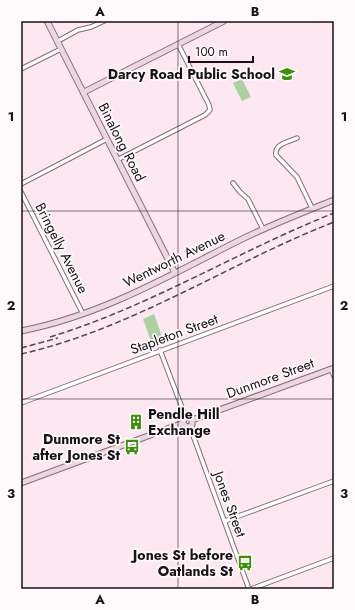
<svg xmlns="http://www.w3.org/2000/svg" width="355" height="610" viewBox="0 0 355 610" font-family="Jost,sans-serif">
<rect width="100%" height="100%" fill="#fde7f1"/>
<path fill="#aad19f" d="M 242,79 L 251,97 L 242,101 L 233,83 Z
M 154,314 L 164,342 L 153,347 L 143,319 Z"/>
<g fill="none" stroke-linecap="round" stroke-linejoin="round">
<defs>
<path id="street" d="M 58,41 L 78,30 L 91,27 L 104,21
M 21,69 L 61,49
M 297,138 C 288,142 274,144 276,155 L 297,177 L 312,208
M 117,160 L 205,115 L 210,110 L 209,105 L 178,44
M 233,183 L 240,192 L 248,199 L 263,229
M 21,184 L 107,139
M 21,192 L 83,314
M 160,350 L 186,418
M 331,369 L 334,376
M 21,403 L 334,286
M 190,427 L 249,589
M 225,521 L 334,481
M 251,589 L 334,558"/>
<path id="secondary" d="M 47,21 L 175,273
M 84,92 L 224,21
M 21,331 C 99,316 167,277 236,242 C 268,226 301,213 334,200
M 192,420 L 334,368
M 183,423 L 185,426 L 190,427 L 192,425 L 192,420
M 183,423 C 183,420 185,417 189,417 L 192,420
M 21,483 L 183,423"/>
</defs>
<use href="#street" stroke="#827078" stroke-width="5.5"/>
<use href="#secondary" stroke="#827078" stroke-width="7"/>
<use href="#street" stroke="#fff" stroke-width="3.5"/>
<use href="#secondary" stroke="#edd6e1" stroke-width="5"/>
<path stroke="#52474c" stroke-width="1.5" stroke-dasharray="6 3" stroke-linecap="butt" d="M 50,337 C 149,307 238,251 334,213
M 21,348 L 58,338
M 21,354 C 132,329 229,263 334,222"/>
</g>
<path fill="none" stroke="#181115" stroke-width="1" stroke-opacity="0.55" d="M 178,21 L 178,589M 21,211 L 334,211M 21,399 L 334,399"/>
<defs>
<symbol id="school-bare" viewBox="-9 -9 18 18"><path d="M0-5L7-2L0 1L-7-2ZM-4 1L0 2.5L4 1V4Q0 6-4 4Z" fill="#389206" stroke="#fefafc" stroke-width="2.5" paint-order="stroke"/></symbol>
<symbol id="building-bare" viewBox="-9 -9 18 18"><path d="M-4-6H4V6H1V3H-1V6H-4ZM-2.5-4.3h1.7v1.8h-1.7ZM.8-4.3h1.7v1.8H.8ZM-2.5-1h1.7V.8h-1.7ZM.8-1h1.7V.8H.8Z" fill="#389206" stroke="#fefafc" stroke-width="2.5" paint-order="stroke"/></symbol>
<symbol id="bus-bare" viewBox="-9 -9 18 18"><path d="M-5-6H5V4H4V6H2V4H-2V6H-4V4H-5ZM-3.5-4V0h7V-4ZM-3.5 1.2v1.5H-2V1.2ZM2 1.2v1.5H3.5V1.2Z" fill="#389206" stroke="#fefafc" stroke-width="2.5" paint-order="stroke"/></symbol>
</defs>
<g fill-rule="evenodd">
<use href="#school-bare" x="276" y="63" width="22" height="22"/>
<use href="#building-bare" x="125" y="411" width="22" height="22"/>
<use href="#bus-bare" x="121" y="436" width="22" height="22"/>
<use href="#bus-bare" x="234" y="552" width="22" height="22"/>
</g>
<g text-anchor="middle" stroke-width="3.5" stroke-linejoin="round" paint-order="stroke">
<g font-size="14" font-weight="bold" fill="#181115" stroke="#fefafc" text-anchor="end">
<text x="275" y="79">Darcy Road Public School</text>
<text x="148" y="419" text-anchor="start">Pendle Hill<tspan x="148" dy="16">Exchange</tspan></text>
<text x="120" y="444">Dunmore St<tspan x="120" dy="16">after Jones St</tspan></text>
<text x="233" y="560">Jones St before<tspan x="233" dy="16">Oatlands St</tspan></text>
</g>
<g font-size="14" fill="#181115" stroke="#fefafc">
<text transform="translate(122 142) rotate(63)" y="5">Binalong Road</text>
<text transform="translate(62 248) rotate(63)" y="5">Bringelly Avenue</text>
<text transform="translate(174 259) rotate(-26)" y="5">Wentworth Avenue</text>
<text transform="translate(174 334) rotate(-20)" y="5">Stapleton Street</text>
<text transform="translate(270 378) rotate(-20)" y="5">Dunmore Street</text>
<text transform="translate(230 504) rotate(70)" y="5">Jones Street</text>
</g>
</g>
<rect width="355" height="610" fill="none" stroke="#fefafc" stroke-width="44"/>
<path d="M189 56v6h64v-6" fill="none" stroke="#181115" stroke-width="2"/>
<text x="195" y="56" font-size="12" fill="#181115" stroke="#fefafc" stroke-width="3" paint-order="stroke">100 m</text>
<rect x="22" y="22" width="311" height="566" fill="none" stroke="#181115" stroke-width="1.5"/>
<g font-size="13" text-anchor="middle" font-weight="bold" fill="#181115">
<text x="100" y="16">A</text>
<text x="255" y="16">B</text>
<text x="11" y="121">1</text>
<text x="344" y="121">1</text>
<text x="11" y="310">2</text>
<text x="344" y="310">2</text>
<text x="11" y="498">3</text>
<text x="344" y="498">3</text>
<text x="100" y="604">A</text>
<text x="255" y="604">B</text>
</g>
</svg>
